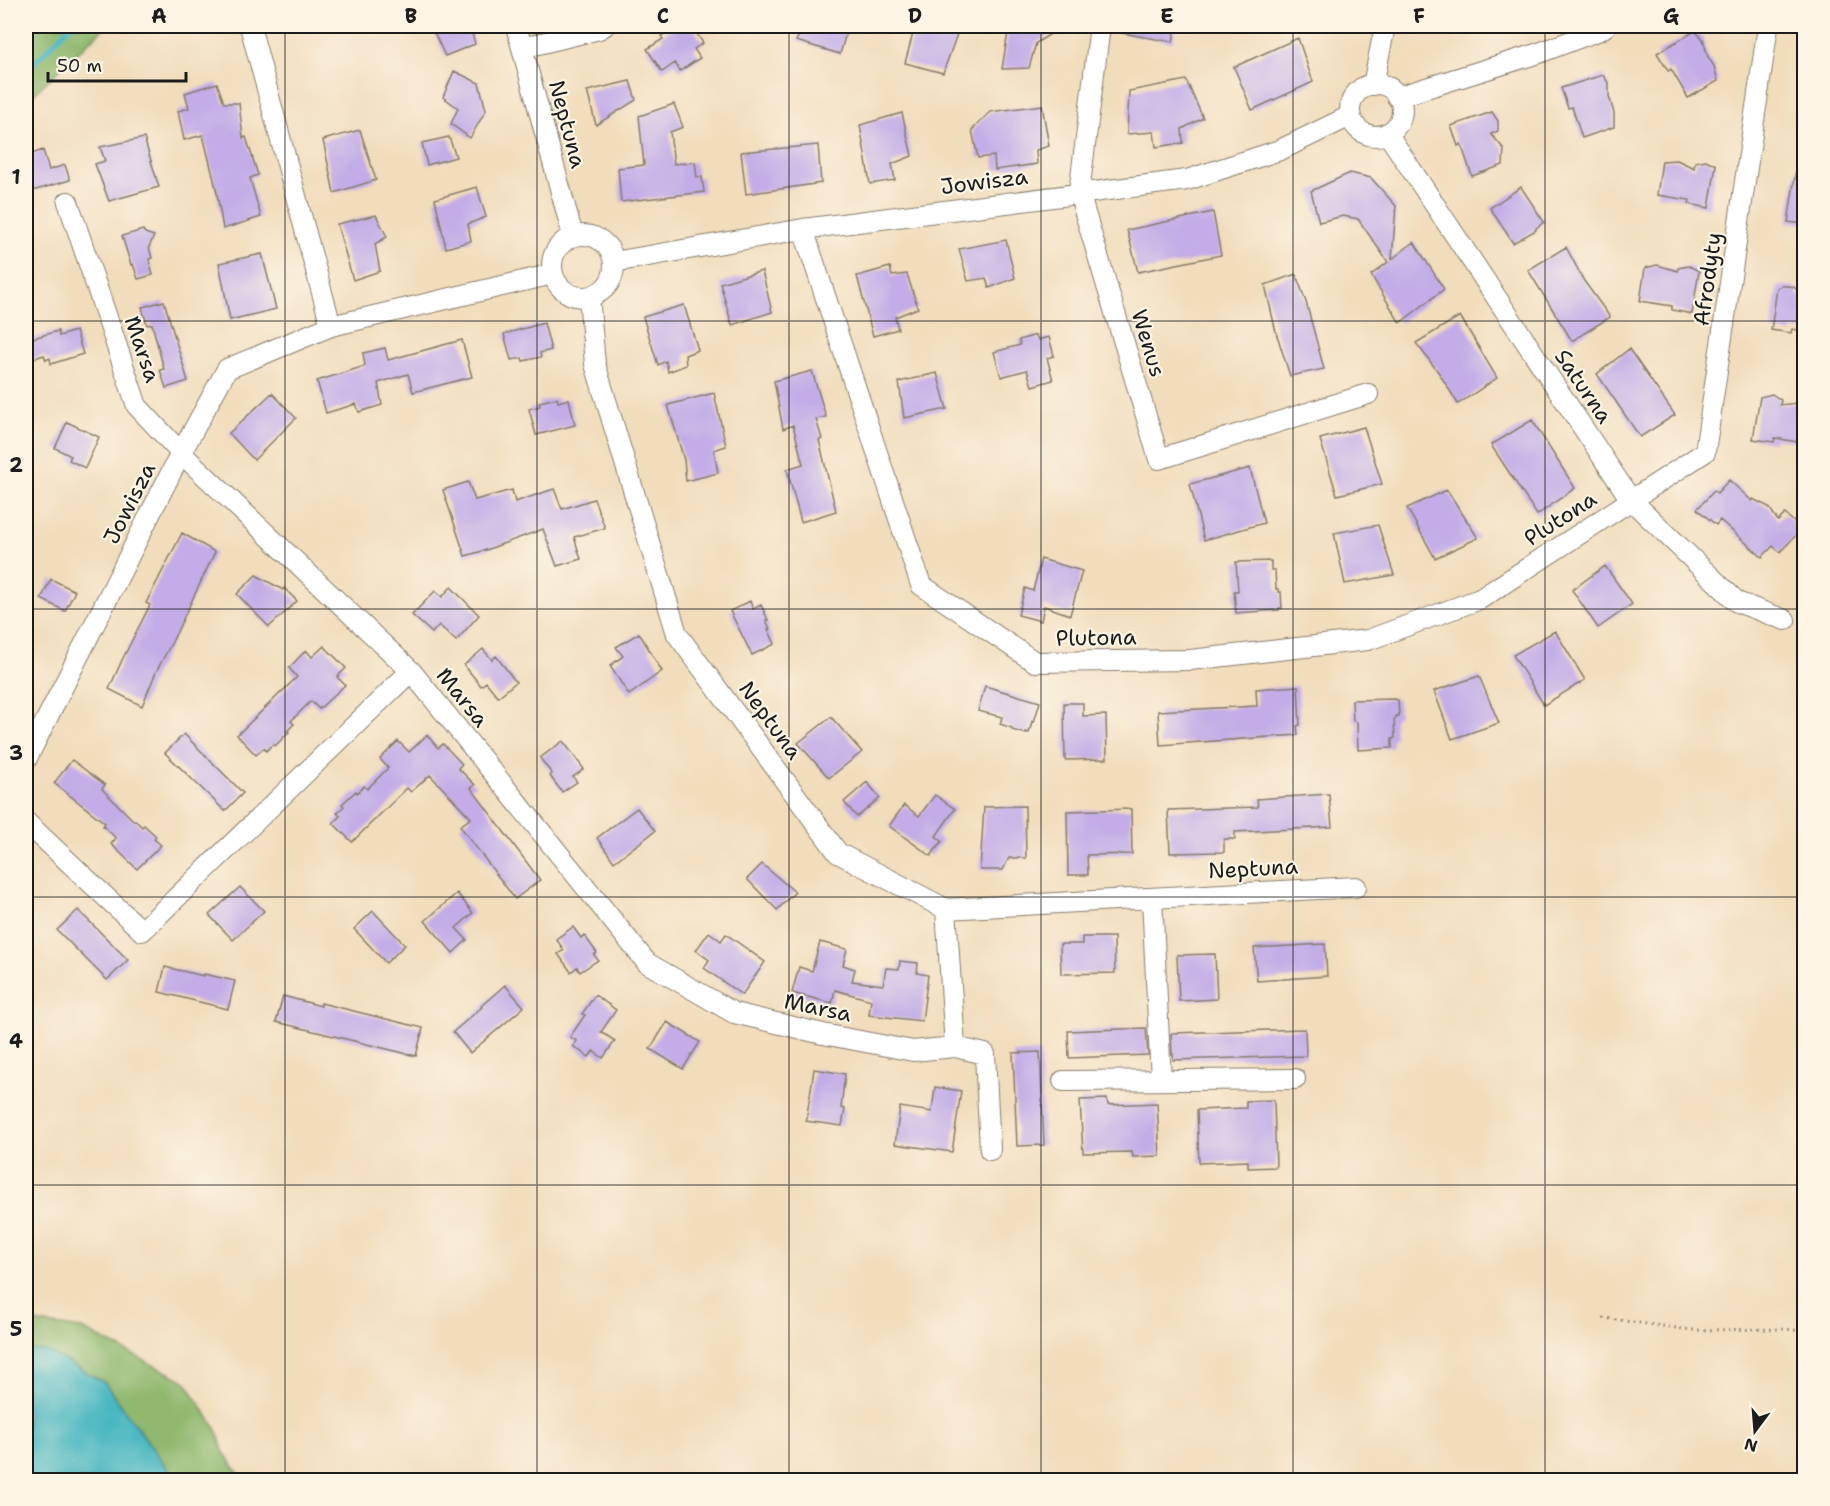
<svg xmlns="http://www.w3.org/2000/svg" width="1830" height="1506" viewBox="0 0 1830 1506" font-family="'Shantell Sans',sans-serif">
<rect width="100%" height="100%" fill="#fcf5e5"/>
<filter id="ink" filterUnits="userSpaceOnUse"><feTurbulence type="fractalNoise" baseFrequency=".0167" numOctaves="2"/><feDisplacementMap in="SourceGraphic" scale="12" xChannelSelector="R" yChannelSelector="G"/><feConvolveMatrix kernelMatrix="1 2 1 2 8 2 1 2 1" color-interpolation-filters="sRGB"/></filter>
<filter id="wash" filterUnits="userSpaceOnUse"><feTurbulence type="fractalNoise" baseFrequency=".008" numOctaves="4" result="noise"/><feDisplacementMap in="SourceGraphic" scale="24" xChannelSelector="R" yChannelSelector="G"/><feGaussianBlur stdDeviation="1.35" result="paint"/><feColorMatrix in="noise" values="0 0 0 0 0 0 0 0 0 0 0 0 0 0 0 0 0 1.4 0 .05"/><feComposite in="paint" operator="in"/></filter>
<g filter="url(#wash)">
<rect width="100%" height="100%" fill="#f1dcbb"/>
<path fill="#90b86e" stroke="#566a45" stroke-width="1.5" d="M 26,26 L 106,26 L 26,101 Z
M 26,1321 L 82,1329 L 185,1381 L 217,1430 L 223,1451 L 243,1480 L 176,1480 L 155,1454 L 47,1351 L 26,1350 Z"/>
<path fill="#49b7c1" stroke="#326a6e" stroke-width="1.5" d="M 26,1350 L 47,1351 L 104,1382 L 176,1480 L 26,1480 Z"/>
<g fill="none" stroke-linecap="round" stroke-linejoin="round">
<path stroke="#49b7c1" stroke-width="5" d="M 26,71 L 70,26"/>
</g>
<g id="blocks">
<path fill="#c3ace7" d="M 431,26 L 470,26 L 475,44 L 445,56 Z
M 677,26 L 692,26 L 703,43 L 694,49 L 700,58 L 680,71 L 675,63 L 662,72 L 647,49 L 663,39 L 661,36 Z
M 804,26 L 848,26 L 840,54 L 796,41 Z
M 915,26 L 960,26 L 943,73 L 905,63 Z
M 1009,26 L 1063,26 L 1036,43 L 1029,68 L 1002,69 Z
M 1122,26 L 1176,26 L 1173,42 L 1122,33 Z
M 1695,31 L 1703,39 L 1708,57 L 1714,66 L 1718,81 L 1688,98 L 1671,69 L 1668,71 L 1657,53 Z
M 1298,38 L 1313,82 L 1252,110 L 1234,67 Z
M 454,71 L 479,83 L 486,110 L 470,138 L 451,124 L 458,108 L 443,97 Z
M 1603,75 L 1609,84 L 1609,96 L 1614,113 L 1614,127 L 1582,138 L 1572,107 L 1568,108 L 1561,88 Z
M 1186,80 L 1203,118 L 1182,129 L 1183,143 L 1156,147 L 1154,132 L 1127,134 L 1129,91 Z
M 630,81 L 636,100 L 596,125 L 587,91 Z
M 217,83 L 224,103 L 239,103 L 243,138 L 246,137 L 258,175 L 250,178 L 261,217 L 223,229 L 216,188 L 203,135 L 184,140 L 178,111 L 189,108 L 185,93 Z
M 674,104 L 683,127 L 670,132 L 674,164 L 695,162 L 697,177 L 702,177 L 704,192 L 621,202 L 618,168 L 644,165 L 639,116 Z
M 1042,105 L 1049,146 L 1036,150 L 1037,164 L 995,170 L 994,156 L 978,158 L 972,130 L 990,112 Z
M 1492,112 L 1498,121 L 1498,131 L 1491,134 L 1504,149 L 1503,165 L 1472,176 L 1461,144 L 1458,146 L 1451,126 Z
M 902,113 L 912,156 L 892,164 L 895,180 L 870,184 L 860,125 Z
M 360,130 L 376,180 L 334,193 L 323,140 Z
M 449,137 L 456,157 L 427,165 L 422,143 Z
M 144,138 L 159,187 L 109,201 L 95,164 L 105,161 L 100,147 Z
M 818,145 L 821,183 L 746,194 L 741,152 Z
M 43,150 L 49,170 L 65,165 L 70,180 L 26,193 L 26,156 Z
M 1677,160 L 1694,168 L 1695,162 L 1706,160 L 1716,165 L 1709,208 L 1689,204 L 1690,200 L 1657,195 L 1662,161 Z
M 1796,170 L 1804,170 L 1804,224 L 1788,222 Z
M 1350,173 L 1371,178 L 1396,206 L 1392,259 L 1414,242 L 1444,289 L 1400,323 L 1371,275 L 1388,262 L 1358,219 L 1343,216 L 1319,222 L 1311,191 Z
M 477,187 L 486,217 L 468,224 L 471,241 L 446,248 L 435,199 Z
M 1521,187 L 1544,222 L 1536,228 L 1536,230 L 1513,243 L 1490,208 Z
M 1213,212 L 1221,255 L 1138,272 L 1127,230 Z
M 376,215 L 387,237 L 375,244 L 380,271 L 353,280 L 337,224 Z
M 143,230 L 145,233 L 154,236 L 149,247 L 152,258 L 149,259 L 153,275 L 138,279 L 133,264 L 131,265 L 122,236 Z
M 1006,240 L 1015,278 L 989,288 L 986,278 L 968,281 L 959,249 Z
M 1566,247 L 1584,281 L 1610,317 L 1572,341 L 1528,270 Z
M 262,254 L 276,309 L 230,320 L 219,263 Z
M 1657,265 L 1678,271 L 1678,268 L 1689,266 L 1699,271 L 1692,314 L 1672,310 L 1672,306 L 1640,301 L 1645,268 Z
M 890,267 L 892,276 L 907,274 L 918,308 L 895,317 L 898,329 L 873,336 L 857,276 Z
M 762,271 L 772,312 L 732,325 L 720,283 Z
M 1296,274 L 1306,302 L 1324,369 L 1290,376 L 1276,332 L 1265,285 Z
M 1781,286 L 1789,286 L 1794,287 L 1798,291 L 1798,295 L 1804,297 L 1804,331 L 1792,329 L 1791,333 L 1771,330 L 1777,288 Z
M 164,301 L 188,381 L 166,388 L 160,370 L 164,369 L 152,324 L 147,325 L 142,307 Z
M 684,305 L 698,350 L 685,355 L 686,365 L 668,372 L 666,361 L 658,365 L 643,317 Z
M 1460,316 L 1497,378 L 1458,404 L 1439,373 L 1416,343 Z
M 544,323 L 551,350 L 540,353 L 541,357 L 523,361 L 522,358 L 511,360 L 504,334 Z
M 58,331 L 59,336 L 76,331 L 83,354 L 51,364 L 50,358 L 46,360 L 44,355 L 26,361 L 26,340 Z
M 1036,335 L 1038,340 L 1049,337 L 1054,356 L 1047,358 L 1053,380 L 1032,386 L 1027,370 L 1001,377 L 994,352 L 1020,345 L 1019,340 Z
M 462,340 L 472,377 L 413,392 L 408,374 L 378,383 L 382,405 L 359,412 L 356,404 L 326,413 L 317,381 L 365,366 L 363,353 L 385,348 L 388,360 Z
M 1629,349 L 1675,415 L 1640,437 L 1597,374 Z
M 812,371 L 826,417 L 816,419 L 822,439 L 819,440 L 836,511 L 801,522 L 787,469 L 803,464 L 793,425 L 783,429 L 774,381 Z
M 937,373 L 947,409 L 904,418 L 899,382 Z
M 272,393 L 296,418 L 254,460 L 229,433 Z
M 714,393 L 726,446 L 714,450 L 718,473 L 686,481 L 684,460 L 668,405 Z
M 1772,394 L 1781,400 L 1780,405 L 1798,403 L 1804,405 L 1804,443 L 1775,438 L 1774,442 L 1753,439 L 1760,397 Z
M 557,398 L 558,402 L 569,399 L 575,425 L 536,435 L 529,409 L 540,406 L 539,402 Z
M 1532,420 L 1575,488 L 1537,515 L 1491,445 Z
M 67,422 L 99,437 L 85,468 L 69,460 L 71,456 L 55,448 Z
M 1364,427 L 1382,484 L 1337,495 L 1320,439 Z
M 1250,468 L 1264,523 L 1204,540 L 1190,484 Z
M 1729,480 L 1752,501 L 1753,499 L 1769,507 L 1778,521 L 1785,514 L 1802,529 L 1780,552 L 1773,546 L 1762,557 L 1720,520 L 1716,525 L 1697,509 L 1714,491 L 1717,493 Z
M 468,482 L 475,500 L 512,490 L 515,502 L 554,489 L 562,509 L 594,499 L 605,528 L 574,537 L 581,559 L 557,566 L 543,529 L 486,550 L 465,556 L 443,490 Z
M 1447,490 L 1478,538 L 1435,558 L 1407,508 Z
M 1378,525 L 1394,575 L 1345,584 L 1334,533 Z
M 182,533 L 215,552 L 172,642 L 156,672 L 142,706 L 109,689 L 123,658 L 150,605 L 146,603 Z
M 1041,559 L 1082,571 L 1070,615 L 1044,606 L 1041,621 L 1018,615 L 1025,588 L 1033,591 Z
M 1271,561 L 1271,570 L 1275,570 L 1276,589 L 1278,589 L 1278,592 L 1281,592 L 1282,608 L 1279,608 L 1279,610 L 1236,613 L 1234,591 L 1238,591 L 1236,562 Z
M 1605,566 L 1632,604 L 1598,628 L 1572,590 Z
M 256,575 L 283,590 L 284,588 L 297,601 L 269,627 L 237,594 Z
M 51,579 L 75,591 L 65,611 L 41,599 Z
M 451,587 L 479,615 L 456,641 L 439,625 L 432,633 L 412,615 L 435,591 L 442,597 Z
M 750,601 L 753,609 L 761,605 L 768,620 L 766,620 L 770,629 L 768,629 L 775,644 L 752,655 L 730,611 Z
M 1555,631 L 1585,680 L 1544,705 L 1513,655 Z
M 639,633 L 662,671 L 629,695 L 610,666 L 623,656 L 616,647 Z
M 324,646 L 346,668 L 337,677 L 345,685 L 319,709 L 311,701 L 291,721 L 294,724 L 287,731 L 289,732 L 275,746 L 273,744 L 266,751 L 264,748 L 256,755 L 237,735 L 297,677 L 289,668 L 306,650 L 312,657 Z
M 483,649 L 492,660 L 496,656 L 516,682 L 498,697 L 486,682 L 481,686 L 464,665 Z
M 1479,676 L 1499,723 L 1452,739 L 1434,691 Z
M 985,686 L 1040,702 L 1034,722 L 1032,721 L 1029,733 L 1026,732 L 1026,734 L 1012,730 L 1012,728 L 1000,724 L 1002,717 L 978,711 Z
M 1298,686 L 1300,725 L 1297,726 L 1298,735 L 1160,745 L 1158,711 L 1257,706 L 1256,689 Z
M 1395,699 L 1398,700 L 1399,716 L 1396,716 L 1396,719 L 1394,719 L 1395,738 L 1392,739 L 1392,748 L 1358,750 L 1357,722 L 1353,721 L 1352,700 Z
M 1064,703 L 1083,703 L 1083,716 L 1106,715 L 1107,759 L 1065,760 Z
M 831,717 L 862,752 L 829,778 L 798,743 Z
M 184,734 L 243,793 L 225,811 L 165,753 Z
M 427,735 L 438,748 L 443,744 L 462,764 L 458,768 L 475,785 L 471,788 L 540,880 L 515,899 L 460,826 L 471,818 L 430,775 L 411,792 L 407,788 L 352,842 L 333,823 L 340,816 L 337,813 L 344,806 L 342,804 L 356,791 L 357,793 L 364,786 L 367,789 L 388,768 L 380,759 L 398,741 L 409,752 Z
M 563,741 L 584,769 L 573,777 L 577,782 L 562,792 L 550,776 L 552,774 L 540,758 Z
M 72,760 L 105,785 L 102,789 L 134,821 L 135,820 L 142,827 L 144,825 L 156,836 L 154,839 L 161,845 L 137,869 L 111,844 L 116,838 L 103,826 L 105,823 L 54,783 Z
M 867,782 L 880,798 L 857,817 L 844,802 Z
M 1329,794 L 1332,827 L 1235,832 L 1235,839 L 1224,839 L 1224,852 L 1170,853 L 1168,810 L 1258,807 L 1257,799 Z
M 935,795 L 955,809 L 936,836 L 942,841 L 931,856 L 889,826 L 904,805 L 919,816 Z
M 1025,806 L 1026,858 L 1009,858 L 1003,870 L 980,870 L 984,807 Z
M 637,808 L 655,831 L 614,862 L 597,838 Z
M 1131,809 L 1132,854 L 1087,855 L 1088,875 L 1068,875 L 1067,811 Z
M 762,864 L 795,892 L 777,910 L 747,879 Z
M 240,887 L 264,911 L 233,940 L 209,915 Z
M 457,893 L 473,913 L 456,928 L 467,940 L 453,953 L 425,921 Z
M 78,910 L 128,960 L 107,980 L 57,930 Z
M 373,911 L 405,945 L 386,963 L 354,929 Z
M 573,927 L 581,938 L 584,935 L 597,953 L 594,955 L 598,960 L 580,972 L 577,967 L 571,972 L 558,954 L 564,950 L 556,939 Z
M 709,932 L 721,941 L 726,934 L 765,962 L 742,995 L 704,968 L 709,960 L 696,950 Z
M 1082,937 L 1114,937 L 1115,973 L 1061,974 L 1060,944 L 1082,944 Z
M 820,942 L 847,949 L 843,965 L 855,969 L 852,981 L 883,985 L 886,968 L 899,969 L 900,961 L 918,963 L 917,973 L 928,975 L 922,1021 L 869,1015 L 871,1000 L 835,990 L 832,1003 L 792,993 L 799,967 L 812,971 Z
M 1325,944 L 1327,976 L 1257,981 L 1254,948 Z
M 1215,954 L 1217,999 L 1179,1001 L 1177,955 Z
M 165,967 L 204,976 L 204,974 L 235,981 L 228,1009 L 159,992 Z
M 505,985 L 524,1007 L 470,1053 L 453,1032 L 482,1007 L 481,1006 Z
M 595,995 L 616,1010 L 601,1032 L 615,1041 L 603,1058 L 593,1051 L 589,1057 L 573,1046 L 577,1041 L 570,1037 L 585,1015 L 582,1014 Z
M 283,996 L 321,1006 L 321,1003 L 423,1028 L 416,1056 L 276,1022 Z
M 667,1022 L 700,1042 L 683,1069 L 650,1049 Z
M 1146,1028 L 1148,1055 L 1069,1058 L 1068,1031 Z
M 1305,1029 L 1306,1056 L 1173,1060 L 1173,1054 L 1172,1054 L 1171,1034 L 1173,1033 Z
M 1040,1052 L 1044,1145 L 1017,1146 L 1013,1053 Z
M 814,1069 L 845,1074 L 841,1108 L 845,1109 L 842,1126 L 806,1121 Z
M 935,1087 L 961,1091 L 952,1152 L 895,1144 L 900,1107 L 932,1112 Z
M 1107,1099 L 1108,1105 L 1157,1103 L 1160,1156 L 1133,1157 L 1132,1152 L 1083,1153 L 1080,1100 Z
M 1274,1100 L 1276,1167 L 1248,1168 L 1248,1161 L 1199,1163 L 1197,1110 L 1246,1108 L 1246,1101 Z"/>
</g>
</g>
<g filter="url(#ink)">
<use href="#blocks" fill-opacity="0" stroke="#867c6c" stroke-width="1.5"/>
<g fill="none" stroke-linecap="round" stroke-linejoin="round">
<defs>
<path id="street" d="M 250,26 L 331,326
M 516,26 L 573,236
M 1100,26 L 1079,193 L 1159,459 L 1368,394
M 522,48 L 599,29 L 604,26
M1350 110a26 26 0 1 1 52 0a26 26 0 1 1-52 0Z
M 1373,85 L 1385,26
M 1397,97 L 1539,53 L 1600,30 L 1606,26
M 1387,133 L 1631,500 L 1737,602 L 1785,620
M 68,202 L 137,406 L 181,453 L 411,671 L 647,963 L 734,1013 L 823,1034 L 913,1051 L 955,1047 L 946,909
M 803,229 L 921,585 L 1035,662 L 1190,660 L 1368,640 L 1480,599 L 1705,452 L 1768,26
M552 266a31 31 0 1 1 62 0a31 31 0 1 1-62 0Z
M 614,262 L 803,229 L 1187,180 L 1280,150 L 1350,116
M 589,297 L 595,364 L 677,634 L 838,853 L 946,909 L 1356,887
M 26,760 L 181,453 L 227,369 L 331,326 L 553,274
M 26,822 L 142,931 L 411,671
M 1152,898 L 1161,1080
M 955,1047 L 985,1054 L 990,1150
M 1063,1081 L 1295,1079"/>
</defs>
<use href="#street" stroke="#867c6c" stroke-width="22"/>
<path stroke="#867c6c" stroke-width="3" stroke-dasharray="1.5 4.5" stroke-linecap="butt" d="M 1603,1318 L 1691,1330 L 1784,1329 L 1804,1331"/>
<use href="#street" stroke="#fff" stroke-width="20"/>
</g>
</g>
<path fill="none" stroke="#1c1c1c" stroke-width="1.5" stroke-opacity="0.55" d="M 285,26 L 285,1480M 537,26 L 537,1480M 789,26 L 789,1480M 1041,26 L 1041,1480M 1293,26 L 1293,1480M 1545,26 L 1545,1480M 26,321 L 1804,321M 26,609 L 1804,609M 26,897 L 1804,897M 26,1185 L 1804,1185"/>
<g text-anchor="middle" stroke-width="4.5" stroke-linejoin="round" paint-order="stroke">
<g font-size="22" fill="#1c1c1c" stroke="#fcf5e5">
<text transform="translate(568 124) rotate(75)" y="8">Neptuna</text>
<text transform="translate(984 181) rotate(-7)" y="8">Jowisza</text>
<text transform="translate(1707 279) rotate(-82)" y="8">Afrodyty</text>
<text transform="translate(1149 343) rotate(73)" y="8">Wenus</text>
<text transform="translate(143 349) rotate(71)" y="8">Marsa</text>
<text transform="translate(1584 386) rotate(56)" y="8">Saturna</text>
<text transform="translate(129 503) rotate(-63)" y="8">Jowisza</text>
<text transform="translate(1560 518) rotate(-33)" y="8">Plutona</text>
<text transform="translate(1096 637) rotate(-1)" y="8">Plutona</text>
<text transform="translate(463 697) rotate(51)" y="8">Marsa</text>
<text transform="translate(771 720) rotate(54)" y="8">Neptuna</text>
<text transform="translate(1253 868) rotate(-3)" y="8">Neptuna</text>
<text transform="translate(818 1007) rotate(12)" y="8">Marsa</text>
</g>
</g>
<rect width="1830" height="1506" fill="none" stroke="#fcf5e5" stroke-width="66"/>
<g transform="translate(1755 1431) rotate(196)" stroke="#fcf5e5" stroke-width="4.5" paint-order="stroke">
<path d="M0-4.5L10 22L0 15L-10 22Z" fill="#1c1c1c"/>
<text y="-9" font-size="16" font-weight="bold" text-anchor="middle" fill="#1c1c1c">N</text>
</g>
<path d="M48 72v9h138v-9" fill="none" stroke="#1c1c1c" stroke-width="3"/>
<text x="57" y="72" font-size="18" fill="#1c1c1c" stroke="#fcf5e5" stroke-width="4.5" paint-order="stroke">50 m</text>
<rect x="33" y="33" width="1764" height="1440" fill="none" stroke="#1c1c1c" stroke-width="2"/>
<g font-size="20" text-anchor="middle" font-weight="bold" fill="#1c1c1c">
<text x="159" y="23">A</text>
<text x="411" y="23">B</text>
<text x="663" y="23">C</text>
<text x="915" y="23">D</text>
<text x="1167" y="23">E</text>
<text x="1419" y="23">F</text>
<text x="1671" y="23">G</text>
<text x="16" y="184">1</text>
<text x="16" y="472">2</text>
<text x="16" y="760">3</text>
<text x="16" y="1048">4</text>
<text x="16" y="1336">5</text>
</g>
</svg>
